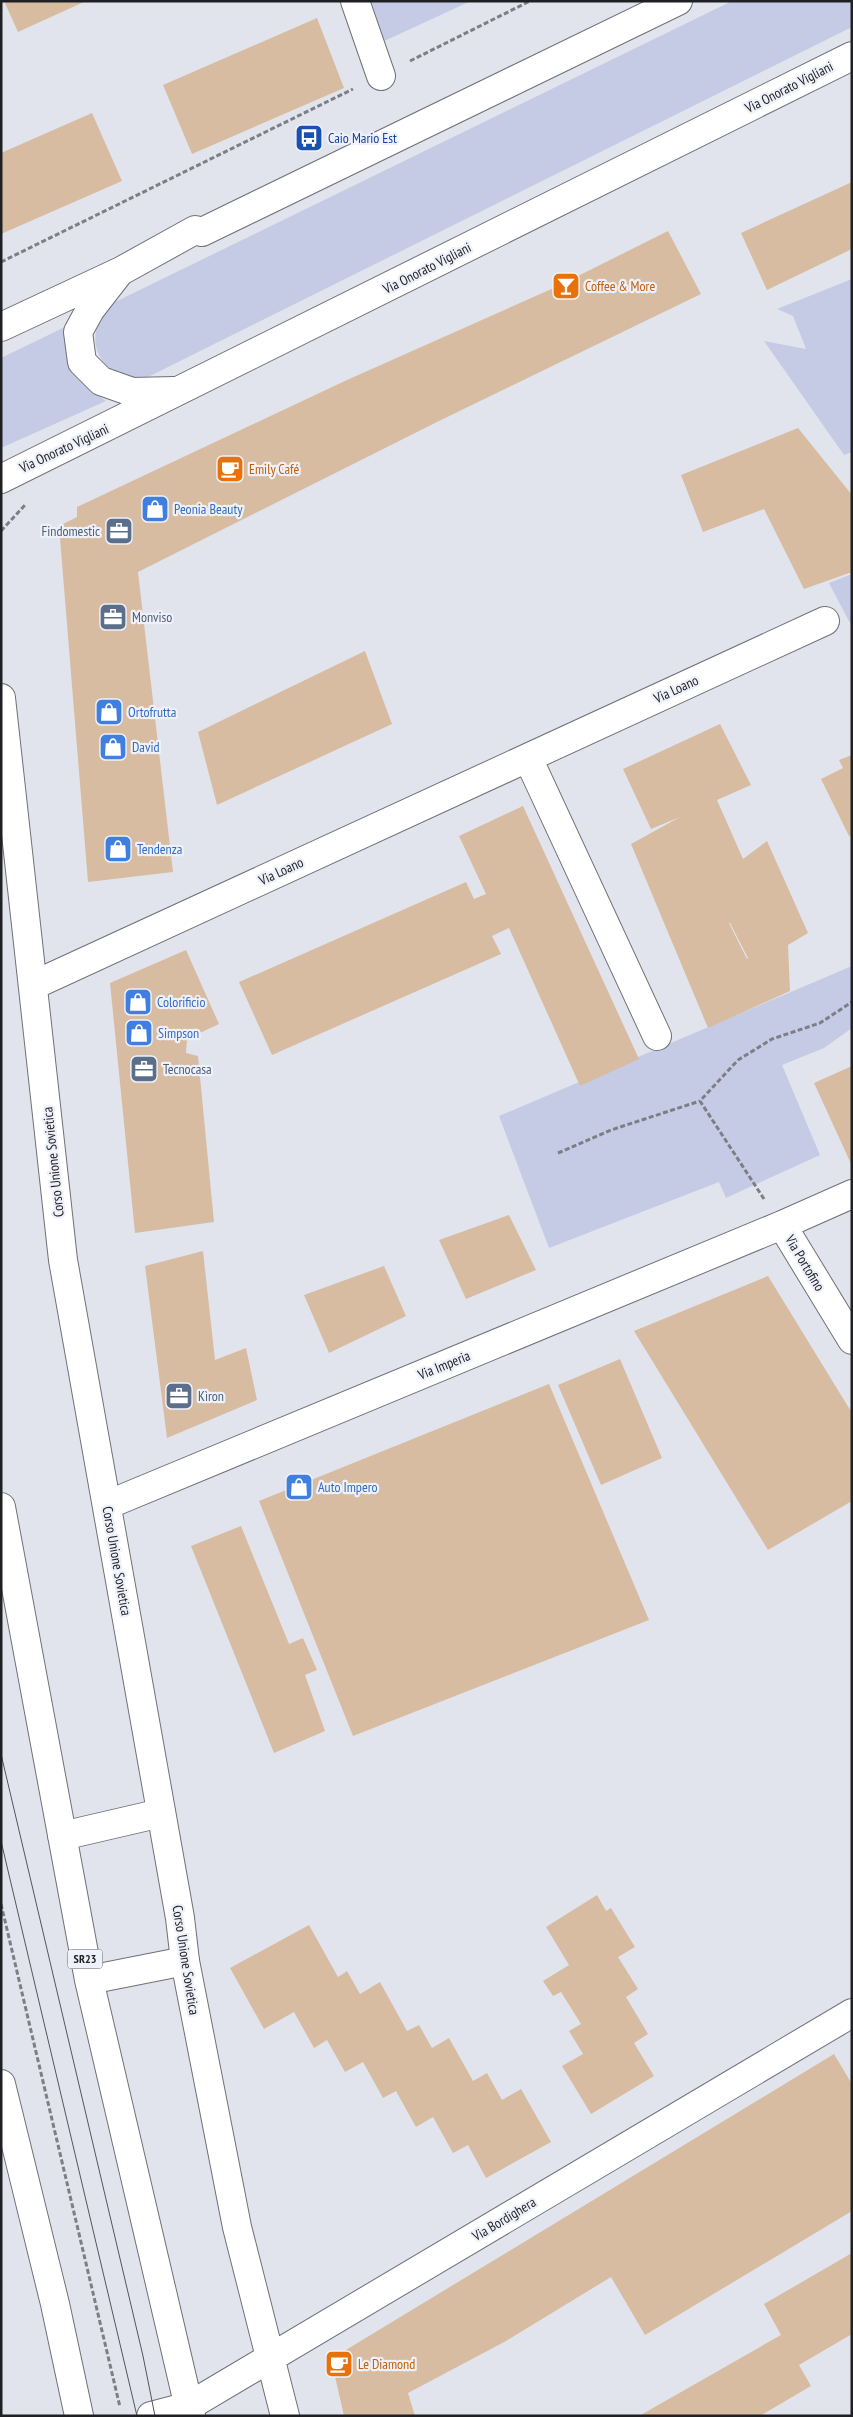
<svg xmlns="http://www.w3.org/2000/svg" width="853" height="2417" viewBox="0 0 853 2417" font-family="'PT Sans Narrow',sans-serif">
<rect width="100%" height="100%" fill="#e2e4ed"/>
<path fill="#c5cbe5" d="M 365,1 L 471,1 L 380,43 Z
M 732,1 L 852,1 L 852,27 L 146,378 C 140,378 132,379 126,377 C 100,369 88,344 100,319 C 103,313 111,307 115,302 Z
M 852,279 L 852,452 L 844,455 L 764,341 L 806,349 L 793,316 L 777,309 Z
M 67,326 C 72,370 69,374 106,401 L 1,448 L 1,358 Z
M 852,574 L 852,627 L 829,583 Z
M 852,966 L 852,1028 L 824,1048 L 782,1065 L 820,1155 L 726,1198 L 719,1182 L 549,1248 L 499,1116 Z"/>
<path fill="#d7bca1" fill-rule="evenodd" d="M 4,1 L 86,1 L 18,32 Z
M 317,18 L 344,88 L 192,154 L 163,85 Z
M 92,113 L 122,181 L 1,234 L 1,153 Z
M 852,182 L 852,249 L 767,290 L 741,233 Z
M 668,231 L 701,294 L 437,422 L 138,572 L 173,872 L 88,882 L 59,526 L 77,517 L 77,507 L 347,380 L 556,287 Z
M 798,428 L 852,495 L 852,572 L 804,589 L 764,509 L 703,532 L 681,475 Z
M 365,651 L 392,724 L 217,805 L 198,732 Z
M 720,724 L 751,785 L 717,800 L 743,859 L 767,841 L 808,933 L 788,945 L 790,991 L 708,1028 L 631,844 L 680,817 L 651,829 L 623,769 ZM 729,923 L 730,923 L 748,958 L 747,959 Z
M 852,755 L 852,835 L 849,836 L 821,779 L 843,768 L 839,760 Z
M 523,806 L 639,1059 L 580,1086 L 509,928 L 492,936 L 501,954 L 272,1055 L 239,982 L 466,882 L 474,899 L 486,894 L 459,836 Z
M 186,950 L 219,1024 L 187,1039 L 186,1053 L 198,1056 L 214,1222 L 135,1233 L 110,983 Z
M 852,1066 L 852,1166 L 814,1083 Z
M 509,1215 L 536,1270 L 466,1299 L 439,1240 Z
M 203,1251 L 215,1360 L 246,1348 L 257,1400 L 167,1438 L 145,1266 Z
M 384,1266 L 406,1316 L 329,1353 L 304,1295 Z
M 768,1276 L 852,1413 L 852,1501 L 768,1550 L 634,1331 Z
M 620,1359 L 662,1458 L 601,1485 L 558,1385 Z
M 549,1384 L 649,1620 L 353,1736 L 259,1501 Z
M 241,1526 L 289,1644 L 303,1638 L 317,1670 L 305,1675 L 325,1731 L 274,1753 L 191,1546 Z
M 597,1895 L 606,1911 L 611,1908 L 635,1947 L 618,1957 L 638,1989 L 626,1997 L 648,2034 L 634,2043 L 654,2076 L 591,2114 L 562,2066 L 583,2054 L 569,2031 L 581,2024 L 561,1992 L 553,1996 L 543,1981 L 569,1965 L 546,1927 Z
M 309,1925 L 338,1977 L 347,1971 L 360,1994 L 380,1982 L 407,2031 L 419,2025 L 432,2048 L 449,2038 L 473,2081 L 487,2073 L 502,2100 L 521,2089 L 551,2142 L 486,2178 L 468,2145 L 453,2153 L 433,2117 L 416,2127 L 396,2091 L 383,2098 L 363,2062 L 345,2072 L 327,2040 L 314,2048 L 294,2012 L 264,2029 L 230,1968 Z
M 834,2054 L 852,2084 L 852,2211 L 645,2335 L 611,2277 L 506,2341 L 408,2393 L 415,2416 L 344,2416 L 331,2359 Z
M 852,2253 L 852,2334 L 799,2365 L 811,2386 L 760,2416 L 639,2416 L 781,2335 L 764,2304 Z"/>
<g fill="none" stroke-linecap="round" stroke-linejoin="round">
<defs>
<path id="pedestrian" d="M 355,1 L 381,76"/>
<path id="minor" d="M 1,698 L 63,1260 L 180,1918 L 185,1961 L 237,2227 L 285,2416
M 528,758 L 657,1036
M 34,985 L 825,621
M 782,1225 L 852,1340
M 107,1505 L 782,1225 L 852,1194
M 151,2416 L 189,2406 L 852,2013"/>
<path id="secondary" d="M 118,274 L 90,310 L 78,332 L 82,362 L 101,381 L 132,392 L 174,391
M 1,327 L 121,271 L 195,230 L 202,232 L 678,1
M 1,479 L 852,56"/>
<path id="primary" d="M 1,1507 L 89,1980 L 191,2416
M 62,1836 L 161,1813
M 89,1980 L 185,1961
M 1,2084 L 55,2304 L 79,2416"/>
</defs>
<use href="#pedestrian" stroke="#6f7179" stroke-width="30"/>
<use href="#minor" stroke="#6f7179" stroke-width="30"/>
<use href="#secondary" stroke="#6f7179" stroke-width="30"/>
<use href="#primary" stroke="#6f7179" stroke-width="30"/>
<path stroke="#7d7f85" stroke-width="3" stroke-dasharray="5 2.5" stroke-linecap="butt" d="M 410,61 L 530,1
M 1,262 L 353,89
M 1,531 L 25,505
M 558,1153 L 611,1130 L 700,1101
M 764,1199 L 700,1101 L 738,1060 L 772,1039 L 820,1023 L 852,1002
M 1,1904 L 120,2407"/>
<use href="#pedestrian" stroke="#fff" stroke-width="28"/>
<use href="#minor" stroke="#fff" stroke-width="28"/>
<use href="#secondary" stroke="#fff" stroke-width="28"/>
<use href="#primary" stroke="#fff" stroke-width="28"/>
<path stroke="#54555a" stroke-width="1" d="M 1,1754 L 143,2356 L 155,2416
M 1,1841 L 137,2416"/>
</g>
<defs>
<symbol id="bus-square" viewBox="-11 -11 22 22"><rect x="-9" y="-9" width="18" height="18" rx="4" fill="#1a4fb4" stroke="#eff1fa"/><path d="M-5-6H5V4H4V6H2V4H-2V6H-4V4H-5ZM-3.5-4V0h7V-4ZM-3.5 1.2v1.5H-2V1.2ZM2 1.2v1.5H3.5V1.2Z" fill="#fff"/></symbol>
<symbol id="bar-square" viewBox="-11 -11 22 22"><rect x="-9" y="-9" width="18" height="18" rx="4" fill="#e8710a" stroke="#eff1fa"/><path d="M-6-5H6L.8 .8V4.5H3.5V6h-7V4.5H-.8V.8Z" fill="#fff"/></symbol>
<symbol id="cafe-square" viewBox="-11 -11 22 22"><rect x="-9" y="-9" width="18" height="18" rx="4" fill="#e8710a" stroke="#eff1fa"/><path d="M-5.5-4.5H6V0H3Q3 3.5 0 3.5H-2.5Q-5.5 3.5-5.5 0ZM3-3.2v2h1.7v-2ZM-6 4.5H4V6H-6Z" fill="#fff"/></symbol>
<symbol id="shop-square" viewBox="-11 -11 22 22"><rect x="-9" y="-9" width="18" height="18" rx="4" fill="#3f7fe0" stroke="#eff1fa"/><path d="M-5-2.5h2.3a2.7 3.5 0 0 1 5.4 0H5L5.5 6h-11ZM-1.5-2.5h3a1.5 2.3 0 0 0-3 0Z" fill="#fff"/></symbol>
<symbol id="office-square" viewBox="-11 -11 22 22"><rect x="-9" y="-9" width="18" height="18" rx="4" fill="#5c6f8a" stroke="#eff1fa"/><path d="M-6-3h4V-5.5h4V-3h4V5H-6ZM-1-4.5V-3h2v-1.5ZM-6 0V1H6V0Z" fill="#fff"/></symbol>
</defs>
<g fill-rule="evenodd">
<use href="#bus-square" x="293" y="122" width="32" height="32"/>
<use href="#bar-square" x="550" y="270" width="32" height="32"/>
<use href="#cafe-square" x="214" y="453" width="32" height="32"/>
<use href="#shop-square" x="139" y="493" width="32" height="32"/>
<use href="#office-square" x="103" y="515" width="32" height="32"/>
<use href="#office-square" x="97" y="601" width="32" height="32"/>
<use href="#shop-square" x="93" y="696" width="32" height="32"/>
<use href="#shop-square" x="97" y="731" width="32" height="32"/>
<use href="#shop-square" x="102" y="833" width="32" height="32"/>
<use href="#shop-square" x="122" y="986" width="32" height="32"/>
<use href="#shop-square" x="123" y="1017" width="32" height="32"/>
<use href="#office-square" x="128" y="1053" width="32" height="32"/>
<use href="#office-square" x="163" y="1380" width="32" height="32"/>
<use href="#shop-square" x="283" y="1471" width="32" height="32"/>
<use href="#cafe-square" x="323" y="2348" width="32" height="32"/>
</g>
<g text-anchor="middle" stroke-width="4.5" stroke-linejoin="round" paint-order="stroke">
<rect fill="#eff1fa" stroke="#5d5f64" stroke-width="1" x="67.5" y="1949.5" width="35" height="19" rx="4"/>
<g font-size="12" font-weight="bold" fill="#1f2023">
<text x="85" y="1963">SR23</text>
</g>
<g font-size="14" fill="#1f2023" stroke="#eff1fa">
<text transform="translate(789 87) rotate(-27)" y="5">Via Onorato Vigliani</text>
<text transform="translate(427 268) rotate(-27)" y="5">Via Onorato Vigliani</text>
<text transform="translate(64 448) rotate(-25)" y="5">Via Onorato Vigliani</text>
<text transform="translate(676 689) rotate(-25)" y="5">Via Loano</text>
<text transform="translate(281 871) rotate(-25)" y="5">Via Loano</text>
<text transform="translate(53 1162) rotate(-96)" y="5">Corso Unione Sovietica</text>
<text transform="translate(805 1263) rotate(59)" y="5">Via Portofino</text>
<text transform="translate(444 1365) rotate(-22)" y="5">Via Imperia</text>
<text transform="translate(117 1561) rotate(80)" y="5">Corso Unione Sovietica</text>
<text transform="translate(186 1960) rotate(81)" y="5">Corso Unione Sovietica</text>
<text transform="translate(504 2219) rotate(-31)" y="5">Via Bordighera</text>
</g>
<g font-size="14" fill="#164399" stroke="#eff1fa" text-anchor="start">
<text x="328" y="143">Caio Mario Est</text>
</g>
<g font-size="14" fill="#c56008" stroke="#eff1fa" text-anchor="start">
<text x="585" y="291">Coffee &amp; More</text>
<text x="249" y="474">Emily Café</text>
<text x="358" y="2369">Le Diamond</text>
</g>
<g font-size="14" fill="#366cbe" stroke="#eff1fa" text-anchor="start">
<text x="174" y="514">Peonia Beauty</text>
<text x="128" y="717">Ortofrutta</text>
<text x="132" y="752">David</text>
<text x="137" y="854">Tendenza</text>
<text x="157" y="1007">Colorificio</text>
<text x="158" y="1038">Simpson</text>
<text x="318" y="1492">Auto Impero</text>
</g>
<g font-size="14" fill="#4e5e75" stroke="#eff1fa" text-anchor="start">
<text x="100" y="536" text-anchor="end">Findomestic</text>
<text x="132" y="622">Monviso</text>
<text x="163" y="1074">Tecnocasa</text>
<text x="198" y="1401">Kìron</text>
</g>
</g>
<rect width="853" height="2417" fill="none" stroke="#1f2023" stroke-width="5"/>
</svg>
